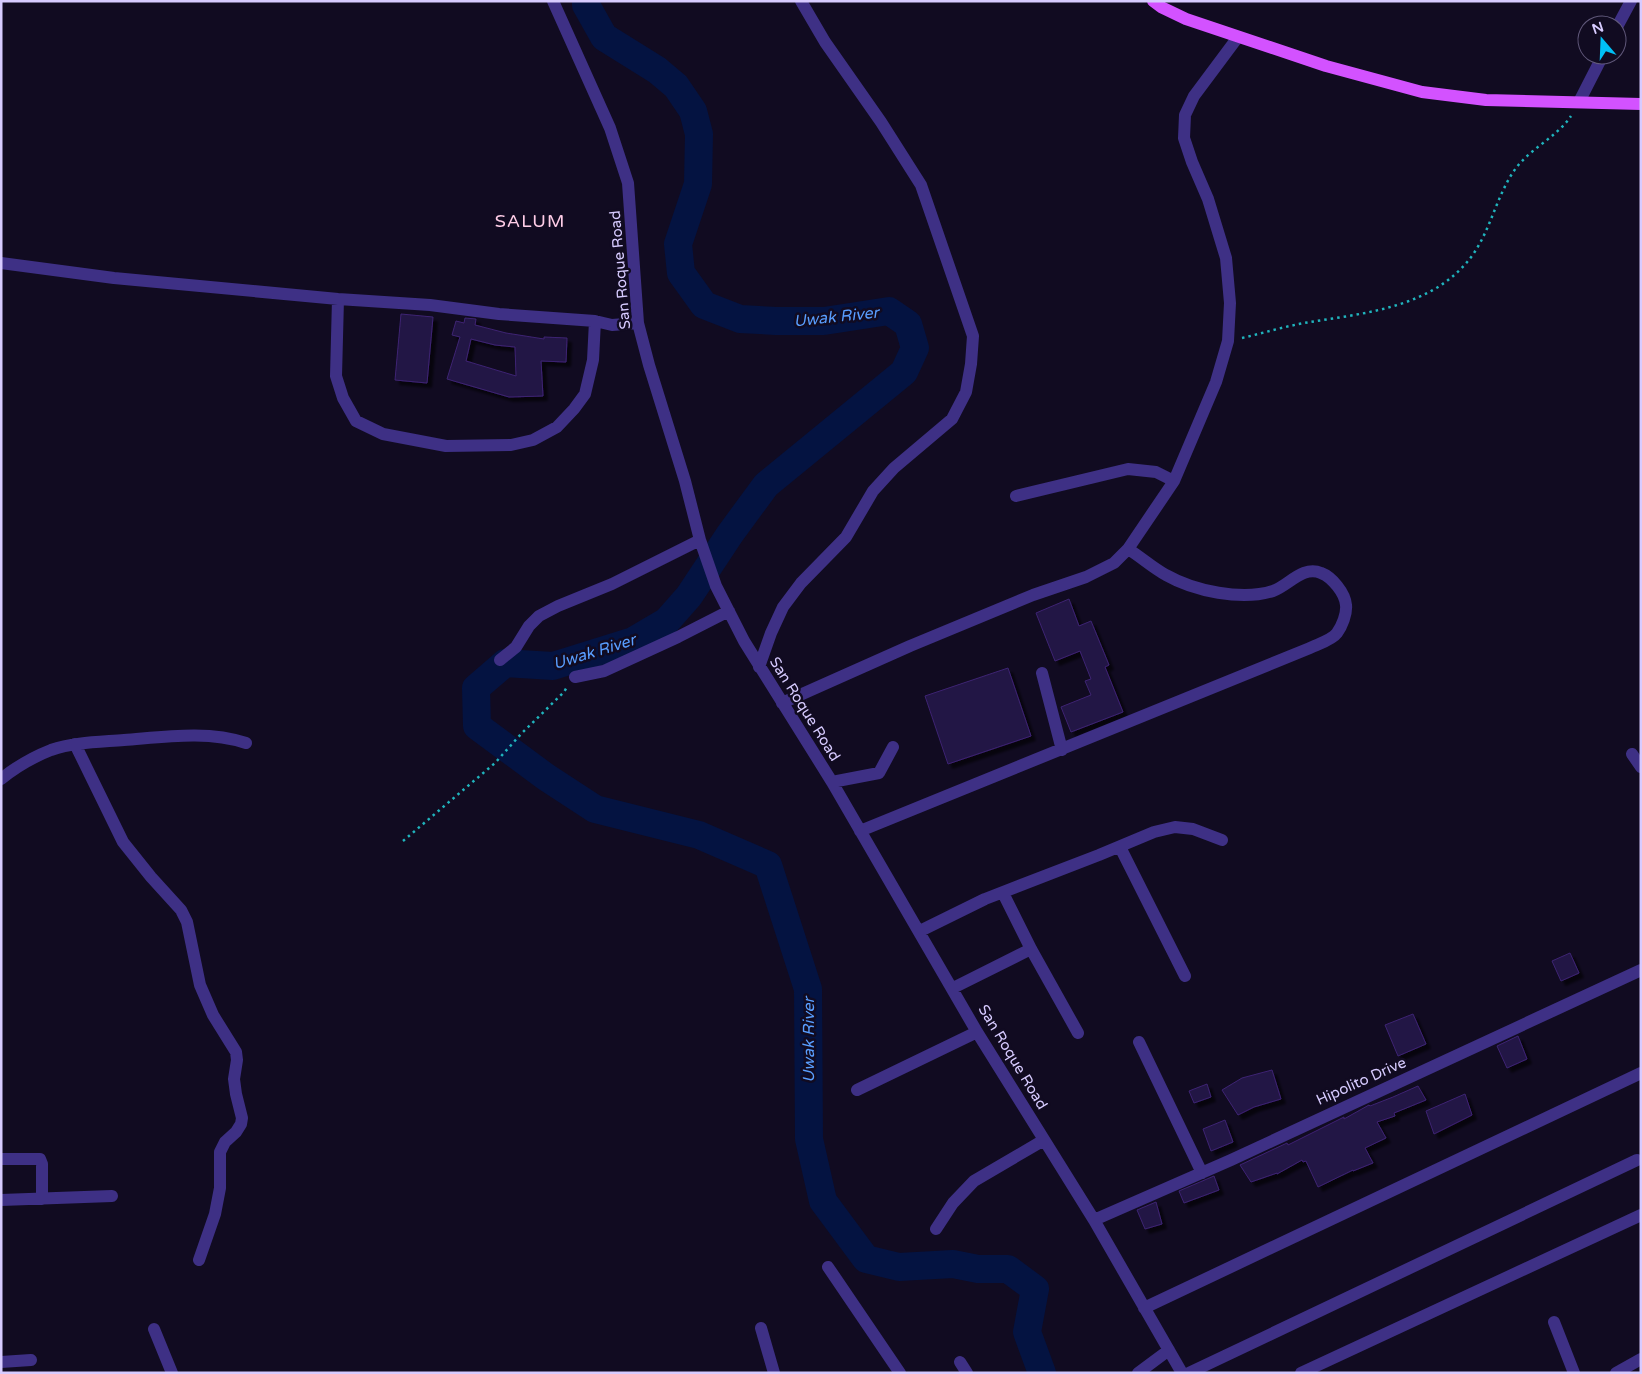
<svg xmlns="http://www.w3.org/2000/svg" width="1642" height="1374" viewBox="0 0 1642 1374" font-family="'Varela Round',sans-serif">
<defs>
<filter id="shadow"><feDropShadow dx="4.5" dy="4.5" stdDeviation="1" flood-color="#0009"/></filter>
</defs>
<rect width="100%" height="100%" fill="#110b21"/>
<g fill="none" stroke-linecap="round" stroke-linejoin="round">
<path stroke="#041341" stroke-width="28" d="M 586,1 L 586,5 L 604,37 L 657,70 L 676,86 L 693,111 L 699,134 L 698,184 L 678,244 L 681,273 L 704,305 L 740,319 L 776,321 L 824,321 L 889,311 L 908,324 L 915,348 L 904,372 L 766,485 L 730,534 L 689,596 L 667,621 L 633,641 L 553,666 L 505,663 L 476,688 L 477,726 L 546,777 L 595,809 L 699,835 L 768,865 L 808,989 L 809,1139 L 823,1201 L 866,1259 L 899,1267 L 953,1264 L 978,1269 L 1008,1269 L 1035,1289 L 1027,1332 L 1042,1373"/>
</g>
<path fill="#241544" stroke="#3d2473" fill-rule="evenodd" filter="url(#shadow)" d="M 401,314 L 433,317 L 427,383 L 395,380 Z
M 465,318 L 476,319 L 475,325 L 506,333 L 544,339 L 544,337 L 567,338 L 566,362 L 541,361 L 543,396 L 509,397 L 447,379 L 460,337 L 452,335 L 456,321 L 464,323 ZM 471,339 L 495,345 L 515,347 L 516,376 L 466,361 Z
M 1069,599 L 1079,626 L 1091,621 L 1109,665 L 1105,667 L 1123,712 L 1071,732 L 1061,707 L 1091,695 L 1085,681 L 1091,679 L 1080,651 L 1055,661 L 1036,613 Z
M 1008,668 L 1031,736 L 948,764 L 925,696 Z
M 1570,953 L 1579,973 L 1561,981 L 1552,961 Z
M 1413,1014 L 1426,1044 L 1398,1056 L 1385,1025 Z
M 1518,1036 L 1527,1059 L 1507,1068 L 1497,1046 Z
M 1272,1070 L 1281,1099 L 1254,1107 L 1238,1115 L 1222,1090 L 1242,1078 Z
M 1207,1084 L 1211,1097 L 1194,1103 L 1189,1091 Z
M 1418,1086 L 1426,1100 L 1394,1113 L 1395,1116 L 1377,1122 L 1386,1138 L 1365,1148 L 1373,1163 L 1353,1171 L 1353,1170 L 1318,1187 L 1306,1161 L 1303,1162 L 1302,1160 L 1277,1174 L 1277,1173 L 1251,1182 L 1240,1165 L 1287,1143 L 1288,1145 L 1344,1117 L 1344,1119 L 1369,1105 L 1370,1106 L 1393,1097 Z
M 1465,1094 L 1472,1115 L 1434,1134 L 1426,1111 Z
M 1225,1120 L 1233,1142 L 1211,1151 L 1203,1129 Z
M 1214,1176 L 1219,1190 L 1184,1203 L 1179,1191 Z
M 1156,1202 L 1162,1224 L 1145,1229 L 1137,1210 Z"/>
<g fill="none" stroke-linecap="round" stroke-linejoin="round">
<path stroke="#20b4bd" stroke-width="2.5" stroke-dasharray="2.5 4" stroke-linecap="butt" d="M 1242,338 C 1263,333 1283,327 1304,323 C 1365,313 1436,308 1474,253 C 1492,226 1497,194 1516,168 C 1531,148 1557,137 1571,116
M 403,841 L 495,763 L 521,734 L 564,692 L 567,687"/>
<path stroke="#3e3085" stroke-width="12" d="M 553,1 L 610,128 L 628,183 L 638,323 L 649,365 L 685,481 L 700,540 L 716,586 L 744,641 L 832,782 L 977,1032 L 1094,1220 L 1182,1373
M 1617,27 L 1631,1
M 1579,102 L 1603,55
M 1,263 L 114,278 L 338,299 L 430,305 L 499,314 L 595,321 L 612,325 L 638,323
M 338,299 L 336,376 L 343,398 L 356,421 L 383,434 L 446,446 L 511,445 L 533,440 L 557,427 L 574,409 L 585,394 L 593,360 L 595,321
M 1016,496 L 1128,469 L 1156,472 L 1174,481
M 500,660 L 516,647 L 529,626 L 539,616 L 558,606 L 612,584 L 700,540
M 759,667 L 771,633 L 783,607 L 801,583 L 846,537 L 873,491 L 894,468 L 952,419 L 966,392 L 971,364 L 973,336 L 921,185 L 881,122 L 825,42 L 801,1
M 1042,673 L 1062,750
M 575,677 L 604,671 L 678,637 L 729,611
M 782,703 L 910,646 L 1033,595 L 1086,577 L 1114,563 L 1128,549 L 1174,481 L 1216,382 L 1228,341 L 1230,303 L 1226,258 L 1208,199 L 1192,162 L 1184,138 L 1185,115 L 1194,96 L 1238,37
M 75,744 L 123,842 L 151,877 L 181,910 L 187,922 L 200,985 L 213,1015 L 236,1052 L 237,1060 L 234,1079 L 236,1094 L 242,1118 L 241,1124 L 236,1132 L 225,1142 L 220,1152 L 220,1188 L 215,1214 L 199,1260
M 1632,754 L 1641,767
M 1,779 C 16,767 33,757 51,750 C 74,742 99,742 124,740 C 163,737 208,730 246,743
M 832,782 L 879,773 L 893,747
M 860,831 L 1310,648 C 1318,644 1332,640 1337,633 C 1342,626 1347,614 1346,605 C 1345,593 1332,577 1321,573 C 1303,565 1288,586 1273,591 C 1242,601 1194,591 1166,575 C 1153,568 1141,557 1128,549
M 1120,847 L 1185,976
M 1003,893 L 1031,949 L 1078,1033
M 920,931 L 985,899 L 1099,855 L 1154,832 L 1175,827 L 1193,829 L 1222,840
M 953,988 L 1031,949
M 1139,1042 L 1202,1173
M 857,1090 L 977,1032
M 1,1159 L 40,1159 L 42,1164 L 42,1199
M 1,1200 L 112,1196
M 1094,1220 L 1231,1160 L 1641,970
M 936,1229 L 953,1203 L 974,1181 L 1044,1140
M 828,1267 L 900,1373
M 1144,1308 L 1641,1073
M 1554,1322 L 1574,1373
M 761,1328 L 774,1373
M 154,1329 L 172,1373
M 1,1362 L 31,1360
M 960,1362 L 967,1373
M 1138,1373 L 1169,1350
M 1189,1373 L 1637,1160
M 1301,1373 L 1641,1215
M 1616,1373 L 1641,1359"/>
<path stroke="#d352ff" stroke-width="12" d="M 1153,1 L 1161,7 L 1186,19 L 1326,66 L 1422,92 L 1486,100 L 1641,104"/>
</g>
<g text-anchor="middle" stroke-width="5" stroke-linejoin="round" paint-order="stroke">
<g font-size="15" fill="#d7cbff" stroke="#110b21">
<text transform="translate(620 270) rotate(-95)" y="5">San Roque Road</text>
<text transform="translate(805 709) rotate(58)" y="5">San Roque Road</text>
<text transform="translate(1013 1057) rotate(59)" y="5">San Roque Road</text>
<text transform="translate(1361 1081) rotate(-24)" y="5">Hipolito Drive</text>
</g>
<g font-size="16" font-style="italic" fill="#599eff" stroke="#110b21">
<text transform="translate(836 316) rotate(-6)" y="6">Uwak River</text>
<text transform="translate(594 651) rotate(-17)" y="6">Uwak River</text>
<text transform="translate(808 1040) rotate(-90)" y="6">Uwak River</text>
</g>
<g font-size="18" letter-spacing="1" fill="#ffcde7" stroke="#110b21">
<text x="530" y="227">SALUM</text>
</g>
</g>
<rect width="1642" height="1374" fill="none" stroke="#d7cbff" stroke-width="5"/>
<g transform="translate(1602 40) rotate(341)"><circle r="24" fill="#110b21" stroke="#60587a"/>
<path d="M0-4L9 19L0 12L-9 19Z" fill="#00c0f6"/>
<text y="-8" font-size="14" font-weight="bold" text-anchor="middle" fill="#d7cbff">N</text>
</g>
</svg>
